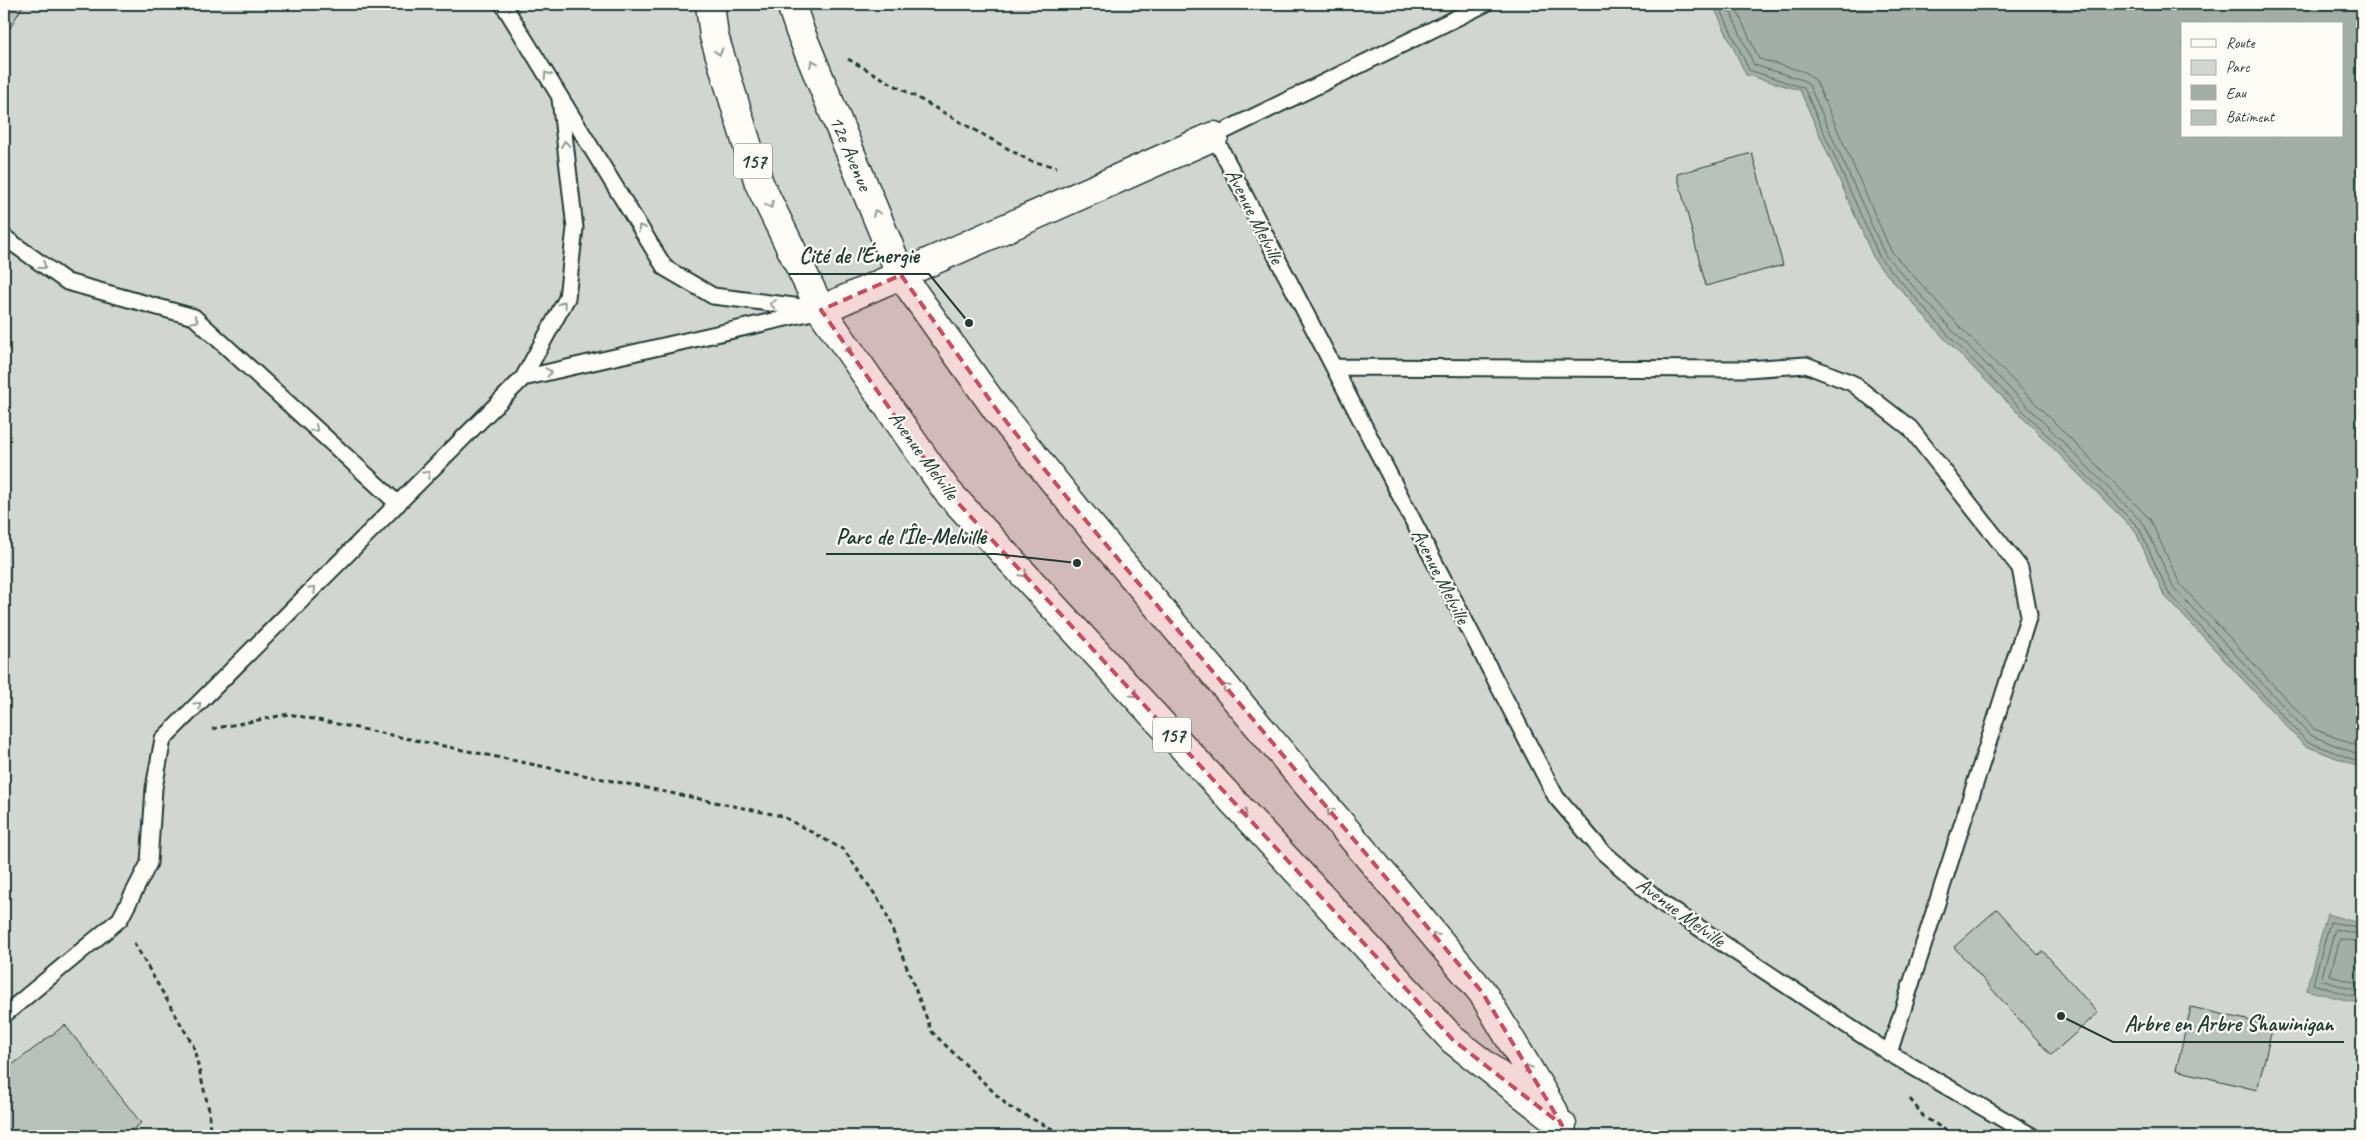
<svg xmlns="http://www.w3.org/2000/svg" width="2366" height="1140" viewBox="0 0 2366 1140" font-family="Caveat,sans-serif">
<rect width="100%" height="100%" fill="#f4f4ef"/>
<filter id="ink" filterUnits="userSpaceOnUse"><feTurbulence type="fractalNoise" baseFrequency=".02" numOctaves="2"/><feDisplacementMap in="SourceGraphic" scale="10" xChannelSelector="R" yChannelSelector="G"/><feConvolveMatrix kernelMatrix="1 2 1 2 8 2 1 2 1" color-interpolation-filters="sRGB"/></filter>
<g filter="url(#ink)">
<path fill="#d1d6d1" stroke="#788a82" d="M 4,4 L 1717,4 L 1714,7 L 1746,74 L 1800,90 L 1875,261 L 1945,339 L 2136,532 L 2164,595 L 2304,745 L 2362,768 L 2362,1136 L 4,1136 Z"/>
<path fill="#a3aea7" stroke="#6e8179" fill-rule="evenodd" d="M 1717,4 L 2362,4 L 2362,768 L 2304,745 L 2164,595 L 2136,532 L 1945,339 L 1875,261 L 1800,90 L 1746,75 L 1714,7 ZM 2182,24 L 2342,24 L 2342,136 L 2182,136 Z
M 2327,914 L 2362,924 L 2362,1004 L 2306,990 Z"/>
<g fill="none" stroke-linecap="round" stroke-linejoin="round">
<path stroke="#546a62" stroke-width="1" d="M 1720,4 L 1720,8 L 1749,70 L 1804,88 L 1880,258 L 1949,336 L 2139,528 L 2168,592 L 2306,741 L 2362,763
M 1727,4 L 1754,65 L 1803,80 L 1809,85 L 1885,255 L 1953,331 L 2144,524 L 2174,588 L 2310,735 L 2362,756
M 1734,4 L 1759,59 L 1805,72 L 1816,81 L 1891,251 L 1959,326 L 2150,519 L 2180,584 L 2314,729 L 2362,748
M 2362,928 L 2330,922 L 2313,984 L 2362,999
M 2362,935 L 2335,929 L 2321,980 L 2362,992
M 2362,942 L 2340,939 L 2330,975 L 2362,985"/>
</g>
<path fill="#b9c1bb" stroke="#1f3d34" d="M 4,4 L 15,4 L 22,7 L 10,28 L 7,26 L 4,31 Z
M 1752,153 L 1783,265 L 1706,286 L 1677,174 Z
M 1997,909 L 2038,955 L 2043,951 L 2098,1013 L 2051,1055 L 1954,947 Z
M 2191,1007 L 2273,1026 L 2257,1090 L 2176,1070 Z
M 65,1025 L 141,1123 L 125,1136 L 4,1136 L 4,1071 Z"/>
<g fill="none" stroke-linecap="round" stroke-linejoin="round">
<defs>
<path id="lane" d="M 503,4 L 665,268 L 713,296 L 810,308
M 1485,4 L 1214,136 L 1556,797 L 1603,852 L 1663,904 L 1889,1053 L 2032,1136
M 4,237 L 67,282 L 194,317 L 398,504
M 1334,367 L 1747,369 L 1806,365 L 1852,383 L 1910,428 L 2020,568 L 2029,615 L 1889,1053
M 523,378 L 567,298 L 575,228 L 560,99
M 4,1015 L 120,919 L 149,863 L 154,788 L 163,739 L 523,378 L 821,310"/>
<path id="street" d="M 821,310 L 1214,136"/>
<path id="primary" d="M 710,4 L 714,36 L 759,183 L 821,310 L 947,491 L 1453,1040 L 1562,1125
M 791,4 L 800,31 L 901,275 L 997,410 L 1077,510 L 1482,992 L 1554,1112"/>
</defs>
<use href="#lane" stroke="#1f3d34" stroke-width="19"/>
<use href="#street" stroke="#1f3d34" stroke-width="31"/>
<use href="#primary" stroke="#1f3d34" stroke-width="31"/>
<path stroke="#1f3d34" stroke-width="3" stroke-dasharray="5 4" stroke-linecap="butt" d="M 848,59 L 1030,161 L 1057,167
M 212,729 L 289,714 L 782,816 L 844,850 L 883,906 L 932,1032 L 1009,1107 L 1066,1136
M 134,943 L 193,1045 L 209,1110 L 210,1136
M 1910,1099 L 1924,1117 L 1955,1136"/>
<use href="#lane" stroke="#fdfcf7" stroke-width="15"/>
<use href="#street" stroke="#fdfcf7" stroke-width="28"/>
<use href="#primary" stroke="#fdfcf7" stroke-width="28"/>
</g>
<defs><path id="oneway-chevron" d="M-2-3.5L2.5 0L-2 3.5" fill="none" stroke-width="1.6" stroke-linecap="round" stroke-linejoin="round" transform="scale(1.25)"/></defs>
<g stroke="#8e9c96">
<use href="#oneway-chevron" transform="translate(719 52) rotate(73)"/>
<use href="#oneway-chevron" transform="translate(813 63) rotate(-113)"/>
<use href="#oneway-chevron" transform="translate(547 75) rotate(-122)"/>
<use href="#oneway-chevron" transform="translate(565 144) rotate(-97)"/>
<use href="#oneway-chevron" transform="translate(770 205) rotate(64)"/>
<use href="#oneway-chevron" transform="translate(876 213) rotate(-113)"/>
<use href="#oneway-chevron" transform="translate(641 228) rotate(-122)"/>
<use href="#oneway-chevron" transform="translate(43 266) rotate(36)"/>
<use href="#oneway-chevron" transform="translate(563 304) rotate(-64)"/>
<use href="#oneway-chevron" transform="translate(773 304) rotate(-173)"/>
<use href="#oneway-chevron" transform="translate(195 320) rotate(32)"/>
<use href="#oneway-chevron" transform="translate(849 350) rotate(55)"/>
<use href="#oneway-chevron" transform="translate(549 372) rotate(-13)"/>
<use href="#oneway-chevron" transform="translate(315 429) rotate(42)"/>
<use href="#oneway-chevron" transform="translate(427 474) rotate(-45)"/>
<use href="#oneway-chevron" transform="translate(1024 574) rotate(47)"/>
<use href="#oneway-chevron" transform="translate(313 589) rotate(-45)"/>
<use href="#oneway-chevron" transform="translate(1226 687) rotate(-130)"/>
<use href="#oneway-chevron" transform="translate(1134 694) rotate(47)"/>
<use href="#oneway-chevron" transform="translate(198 705) rotate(-45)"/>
<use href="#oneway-chevron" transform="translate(1330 811) rotate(-130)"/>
<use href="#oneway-chevron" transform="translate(1244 813) rotate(47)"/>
<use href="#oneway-chevron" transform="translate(1435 936) rotate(-130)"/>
<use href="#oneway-chevron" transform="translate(1528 1068) rotate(-121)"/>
</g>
</g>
<path fill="#d1495b" fill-opacity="0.2" stroke="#d1495b" stroke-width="4" stroke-dasharray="10 6" stroke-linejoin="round" d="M 901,275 L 997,410 L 1077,510 L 1482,992 L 1562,1125 L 1453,1040 L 947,491 L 821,310 Z"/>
<g text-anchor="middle" stroke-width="4.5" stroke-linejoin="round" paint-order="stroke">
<g fill="#fdfcf7" stroke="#62766e" stroke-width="1">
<rect x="734" y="143.5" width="38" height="35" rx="4"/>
<rect x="1153" y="717.5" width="38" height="35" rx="4"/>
</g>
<g font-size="20" font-weight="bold" fill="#1f3d34">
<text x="753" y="168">157</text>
<text x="1172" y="742">157</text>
</g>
<g font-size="21" fill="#1f3d34" stroke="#fdfcf7">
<text transform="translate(851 153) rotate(67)" y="7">12e Avenue</text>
<text transform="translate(1255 216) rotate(63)" y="7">Avenue Melville</text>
<text transform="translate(924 455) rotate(54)" y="7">Avenue Melville</text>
<text transform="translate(1441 576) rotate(63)" y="7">Avenue Melville</text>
<text transform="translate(1681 912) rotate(36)" y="7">Avenue Melville</text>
</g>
</g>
<path fill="none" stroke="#1f3d34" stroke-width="2" d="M969 323L929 274H789M1077 563L996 554H826M2061 1016L2113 1042H2344"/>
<g fill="#1f3d34" stroke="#fdfcf7" stroke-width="2">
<circle cx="969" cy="323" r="5"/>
<circle cx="1077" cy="563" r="5"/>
<circle cx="2061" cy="1016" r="5"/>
</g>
<g font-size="22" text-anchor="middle" font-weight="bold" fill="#1f3d34" stroke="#fdfcf7" stroke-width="4.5" stroke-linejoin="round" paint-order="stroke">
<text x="859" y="263">Cité de l'Énergie</text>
<text x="911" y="544">Parc de l'Île-Melville</text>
<text x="2229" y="1031">Arbre en Arbre Shawinigan</text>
</g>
<rect width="2366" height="1140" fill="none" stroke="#fdfcf7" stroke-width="20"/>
<rect x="10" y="10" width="2346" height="1120" fill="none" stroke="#1f3d34" stroke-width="2" filter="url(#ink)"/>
<rect x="2181" y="22" width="162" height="115" fill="#fdfcf7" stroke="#a4b0a9"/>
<rect x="2191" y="39" width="25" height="8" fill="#fdfcf7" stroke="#a4b0a9"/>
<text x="2226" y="48" font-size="15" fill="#1f3d34">Route</text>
<rect x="2191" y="60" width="25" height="15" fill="#d1d6d1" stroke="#a4b0a9"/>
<text x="2226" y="72" font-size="15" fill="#1f3d34">Parc</text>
<rect x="2191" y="85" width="25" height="15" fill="#a3aea7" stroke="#a4b0a9"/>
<text x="2226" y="98" font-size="15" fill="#1f3d34">Eau</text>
<rect x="2191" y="110" width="25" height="15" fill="#b9c1bb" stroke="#a4b0a9"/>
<text x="2226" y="122" font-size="15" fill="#1f3d34">Bâtiment</text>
</svg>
